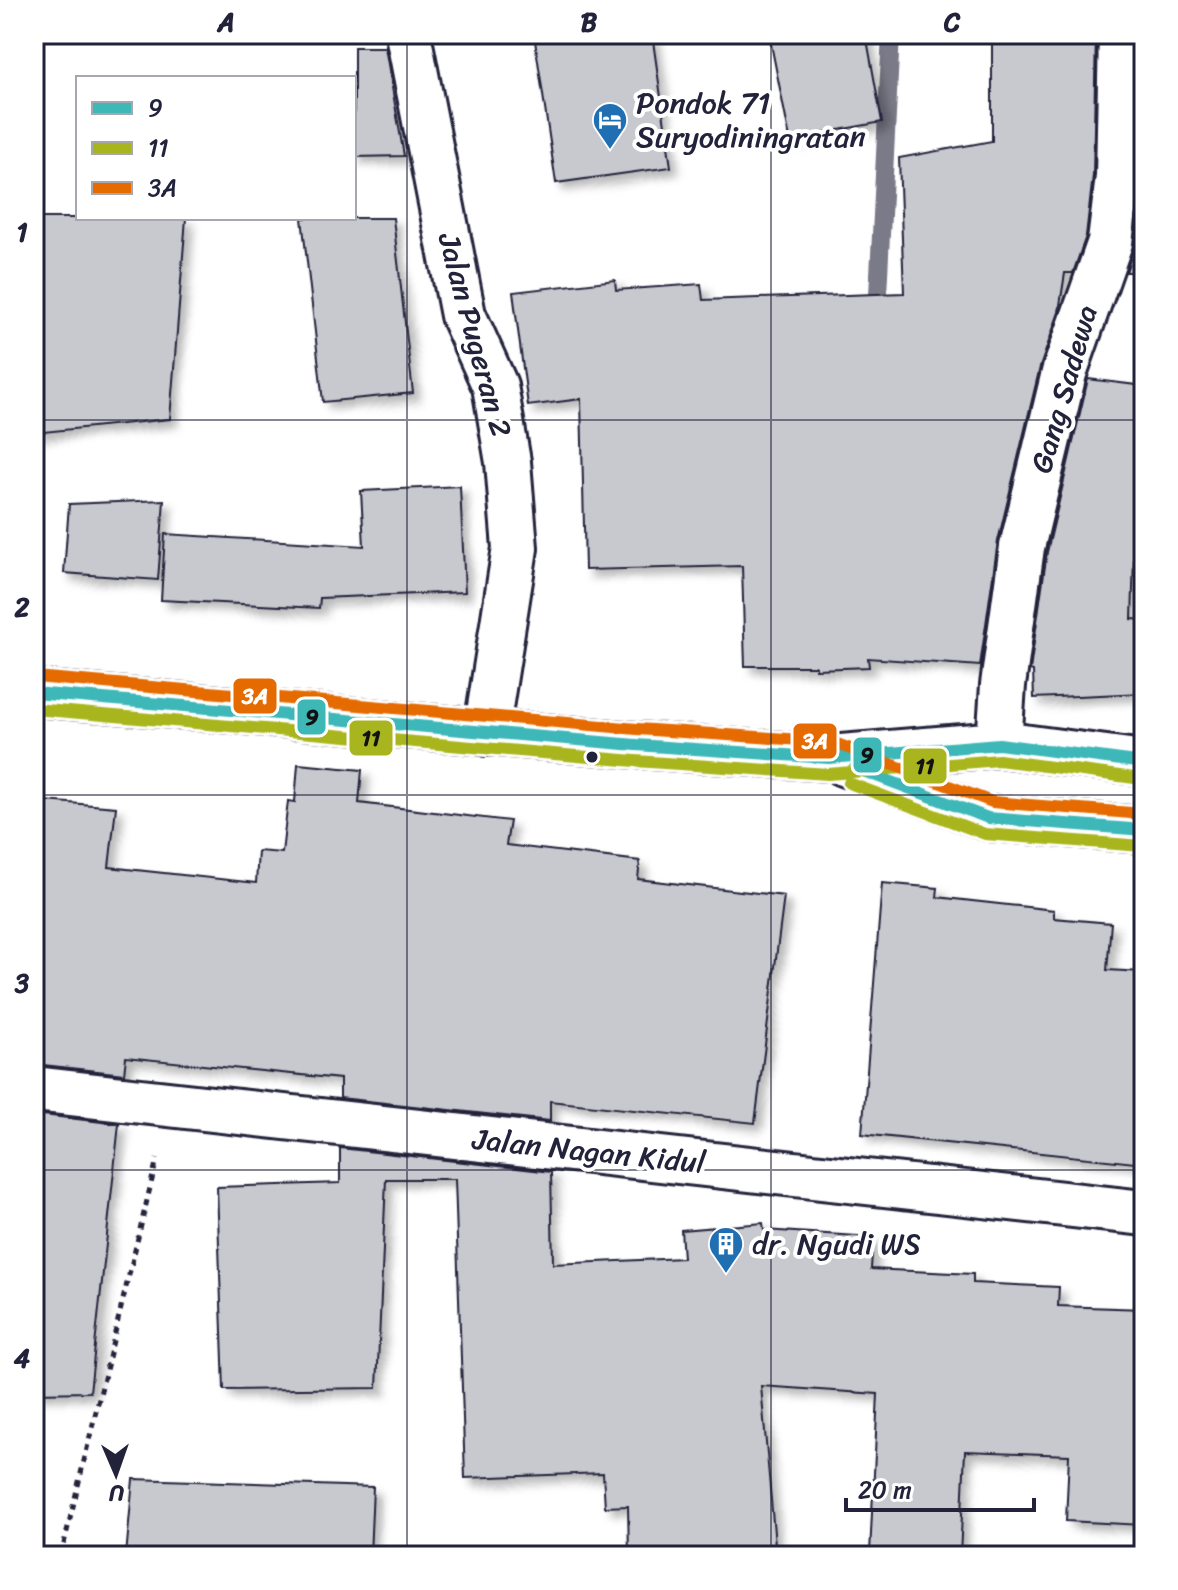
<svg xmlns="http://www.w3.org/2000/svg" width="1178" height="1590" viewBox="0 0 1178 1590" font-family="Sriracha,sans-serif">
<defs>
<filter id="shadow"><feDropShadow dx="7" dy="7" stdDeviation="4" flood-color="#0004"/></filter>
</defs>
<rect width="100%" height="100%" fill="#fff"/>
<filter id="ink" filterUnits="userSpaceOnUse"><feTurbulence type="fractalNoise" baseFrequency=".0125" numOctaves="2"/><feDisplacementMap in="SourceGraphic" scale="16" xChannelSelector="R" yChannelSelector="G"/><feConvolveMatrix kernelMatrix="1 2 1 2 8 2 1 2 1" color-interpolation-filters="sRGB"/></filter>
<g filter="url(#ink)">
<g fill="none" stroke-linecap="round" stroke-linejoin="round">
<path stroke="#7a7a88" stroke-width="18" d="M 877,315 L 891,34"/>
</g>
<path fill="#c8c8cf" stroke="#22223b" stroke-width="2" filter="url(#shadow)" d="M 534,34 L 652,34 L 671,167 L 556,183 Z
M 769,34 L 866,34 L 882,122 L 790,139 Z
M 992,34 L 1096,34 L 1093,175 L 1086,236 L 1073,273 L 1065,273 L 1059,312 L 1040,367 L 998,541 L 980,666 L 868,658 L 869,667 L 816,669 L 816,666 L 745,666 L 742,566 L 585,570 L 581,399 L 528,406 L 513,292 L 615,280 L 616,290 L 701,284 L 703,300 L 904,293 L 899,158 L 992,141 Z
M 354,47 L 385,47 L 404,156 L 354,157 Z
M 1143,180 L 1144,272 L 1126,272 L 1135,245 Z
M 34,218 L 186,218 L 170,419 L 34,433 Z
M 302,218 L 393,218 L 413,393 L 323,402 Z
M 1088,379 L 1144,386 L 1144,496 L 1136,495 L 1132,619 L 1144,620 L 1144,693 L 1034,698 L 1033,671 L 1030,670 L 1047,552 Z
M 460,486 L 465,592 L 320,598 L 319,608 L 161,600 L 165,534 L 364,546 L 361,491 Z
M 164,500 L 158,580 L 64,573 L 69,504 Z
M 298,764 L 362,770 L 359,803 L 510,821 L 506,845 L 640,861 L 638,879 L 784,896 L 755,1123 L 550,1101 L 550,1121 L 340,1098 L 340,1079 L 126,1057 L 124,1074 L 34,1064 L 34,800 L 116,807 L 109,867 L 256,883 L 258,851 L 282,853 L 288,801 L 295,802 Z
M 882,883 L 938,888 L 937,897 L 1054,910 L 1054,918 L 1111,923 L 1107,970 L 1144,972 L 1144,1164 L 862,1134 Z
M 34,1114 L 119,1124 L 90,1392 L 34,1393 Z
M 340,1148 L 551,1172 L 553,1264 L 683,1258 L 681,1230 L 763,1223 L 764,1230 L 873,1237 L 871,1269 L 973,1274 L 973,1283 L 1059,1287 L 1058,1306 L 1144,1309 L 1144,1525 L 1066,1521 L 1069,1455 L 965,1451 L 960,1556 L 870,1553 L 878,1394 L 761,1386 L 776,1556 L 629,1556 L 628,1506 L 605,1507 L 603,1473 L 465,1478 L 455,1179 L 386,1179 L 377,1388 L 224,1390 L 217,1187 L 340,1183 Z
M 133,1479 L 373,1487 L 370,1556 L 126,1556 Z"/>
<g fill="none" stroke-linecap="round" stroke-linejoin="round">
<defs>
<path id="street" d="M 408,34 L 463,315 L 495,386 L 508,462 L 515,548 L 486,733
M 999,744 L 1003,685 L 1022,547 L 1064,373 L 1110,242 L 1118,177 L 1121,34
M 34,1089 L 1144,1213"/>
<path id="primary" d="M 34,693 L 636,745 L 829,758 L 999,744 L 1144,763
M 843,763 L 988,818 L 1144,830"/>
</defs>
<use href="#street" stroke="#22223b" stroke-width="50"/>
<use href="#primary" stroke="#22223b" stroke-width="50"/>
<path stroke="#22223b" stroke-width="5" stroke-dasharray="6 6" stroke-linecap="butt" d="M 61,1556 L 157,1159"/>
<use href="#street" stroke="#fff" stroke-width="44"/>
<use href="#primary" stroke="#fff" stroke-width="44"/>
<defs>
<path id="bus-1" d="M 34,693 L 636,745 L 829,758 L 999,744 L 1144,763
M 855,768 L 988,818 L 1144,830"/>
<path id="bus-2" d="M 34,709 L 635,761 L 828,774 L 999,760 L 1142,779
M 849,783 L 985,834 L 1143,846"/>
<path id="bus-3" d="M 35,677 L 637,729 L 832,742 L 992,802 L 1144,814"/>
</defs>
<use href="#bus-1" stroke="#fff" stroke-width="18"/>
<use href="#bus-2" stroke="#fff" stroke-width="18"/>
<use href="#bus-3" stroke="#fff" stroke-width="18"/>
<use href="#bus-1" stroke="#3eb7b7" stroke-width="12"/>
<use href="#bus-2" stroke="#a9b51f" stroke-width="12"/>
<use href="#bus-3" stroke="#e56a00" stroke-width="12"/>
</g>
</g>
<path fill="none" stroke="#22223b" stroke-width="2" stroke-opacity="0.55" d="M 407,34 L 407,1556M 771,34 L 771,1556M 34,420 L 1144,420M 34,795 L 1144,795M 34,1170 L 1144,1170"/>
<defs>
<symbol id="hotel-pin" viewBox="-11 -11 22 30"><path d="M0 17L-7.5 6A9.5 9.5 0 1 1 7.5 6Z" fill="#1f6fb2" stroke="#fff"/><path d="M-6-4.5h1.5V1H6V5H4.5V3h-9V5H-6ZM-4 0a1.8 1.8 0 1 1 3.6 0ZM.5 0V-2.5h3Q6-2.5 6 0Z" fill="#fff"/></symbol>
<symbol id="building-pin" viewBox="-11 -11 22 30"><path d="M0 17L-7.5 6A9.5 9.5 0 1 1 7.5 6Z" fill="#1f6fb2" stroke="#fff"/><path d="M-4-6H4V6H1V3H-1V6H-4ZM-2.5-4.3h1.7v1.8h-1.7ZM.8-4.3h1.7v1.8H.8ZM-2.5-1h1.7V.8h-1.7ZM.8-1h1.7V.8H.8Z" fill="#fff"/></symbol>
</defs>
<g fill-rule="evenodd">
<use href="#hotel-pin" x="590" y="100" width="40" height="54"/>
<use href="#building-pin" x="706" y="1224" width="40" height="54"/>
</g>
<circle fill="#22223b" stroke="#fff" stroke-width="3" cx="592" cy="757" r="7"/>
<g text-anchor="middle" stroke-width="8" stroke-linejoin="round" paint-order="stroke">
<g font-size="30" fill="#22223b" stroke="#fff" text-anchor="start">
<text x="636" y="113">Pondok 71<tspan x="636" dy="34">Suryodiningratan</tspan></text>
<text x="752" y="1254">dr. Ngudi WS</text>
</g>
<g font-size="30" fill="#22223b" stroke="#fff">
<text transform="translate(475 335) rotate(75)" y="10">Jalan Pugeran 2</text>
<text transform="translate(1064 389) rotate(-74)" y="10">Gang Sadewa</text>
<text transform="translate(589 1151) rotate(6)" y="10">Jalan Nagan Kidul</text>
</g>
</g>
<g stroke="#fff" stroke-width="3">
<rect x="232" y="677" width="46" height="38" rx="8" fill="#e56a00"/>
<rect x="296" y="698" width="31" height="38" rx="8" fill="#3eb7b7"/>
<rect x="348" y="719" width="46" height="38" rx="8" fill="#a9b51f"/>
<rect x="792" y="722" width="46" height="38" rx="8" fill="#e56a00"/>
<rect x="852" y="736" width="31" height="38" rx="8" fill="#3eb7b7"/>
<rect x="902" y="747" width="46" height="38" rx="8" fill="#a9b51f"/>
</g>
<g font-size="22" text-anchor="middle" font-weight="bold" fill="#fff">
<text x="255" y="704">3A</text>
<text x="815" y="749">3A</text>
</g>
<g font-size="22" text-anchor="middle" font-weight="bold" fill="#111">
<text x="312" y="725">9</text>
<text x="371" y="746">11</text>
<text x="867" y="763">9</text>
<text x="925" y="774">11</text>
</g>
<rect width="1178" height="1590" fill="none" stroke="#fff" stroke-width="88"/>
<rect x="76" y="76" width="280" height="144" fill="#ffffff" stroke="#a7a7b1" stroke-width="2"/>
<rect x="92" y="102" width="40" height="12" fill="#3eb7b7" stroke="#a7a7b1" stroke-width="2"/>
<text x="148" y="116" font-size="24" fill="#22223b">9</text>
<rect x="92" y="142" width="40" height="12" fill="#a9b51f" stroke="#a7a7b1" stroke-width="2"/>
<text x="148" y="156" font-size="24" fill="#22223b">11</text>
<rect x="92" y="182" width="40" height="12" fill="#e56a00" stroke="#a7a7b1" stroke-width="2"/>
<text x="148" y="196" font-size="24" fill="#22223b">3A</text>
<g transform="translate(116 1474) rotate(178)" stroke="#ffffff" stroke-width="6" paint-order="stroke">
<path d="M0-6L14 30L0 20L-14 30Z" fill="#22223b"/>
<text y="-12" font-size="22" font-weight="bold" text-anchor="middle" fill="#22223b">U</text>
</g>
<path d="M846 1498v12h188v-12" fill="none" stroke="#22223b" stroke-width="4"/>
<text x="858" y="1498" font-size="24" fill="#22223b" stroke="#ffffff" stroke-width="6" paint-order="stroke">20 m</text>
<rect x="44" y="44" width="1090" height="1502" fill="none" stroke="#22223b" stroke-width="3"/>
<g font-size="26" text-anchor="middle" font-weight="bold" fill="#22223b">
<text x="226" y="31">A</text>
<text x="589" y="31">B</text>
<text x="952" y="31">C</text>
<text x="22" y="241">1</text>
<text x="22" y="616">2</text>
<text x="22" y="992">3</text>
<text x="22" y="1367">4</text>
</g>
</svg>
